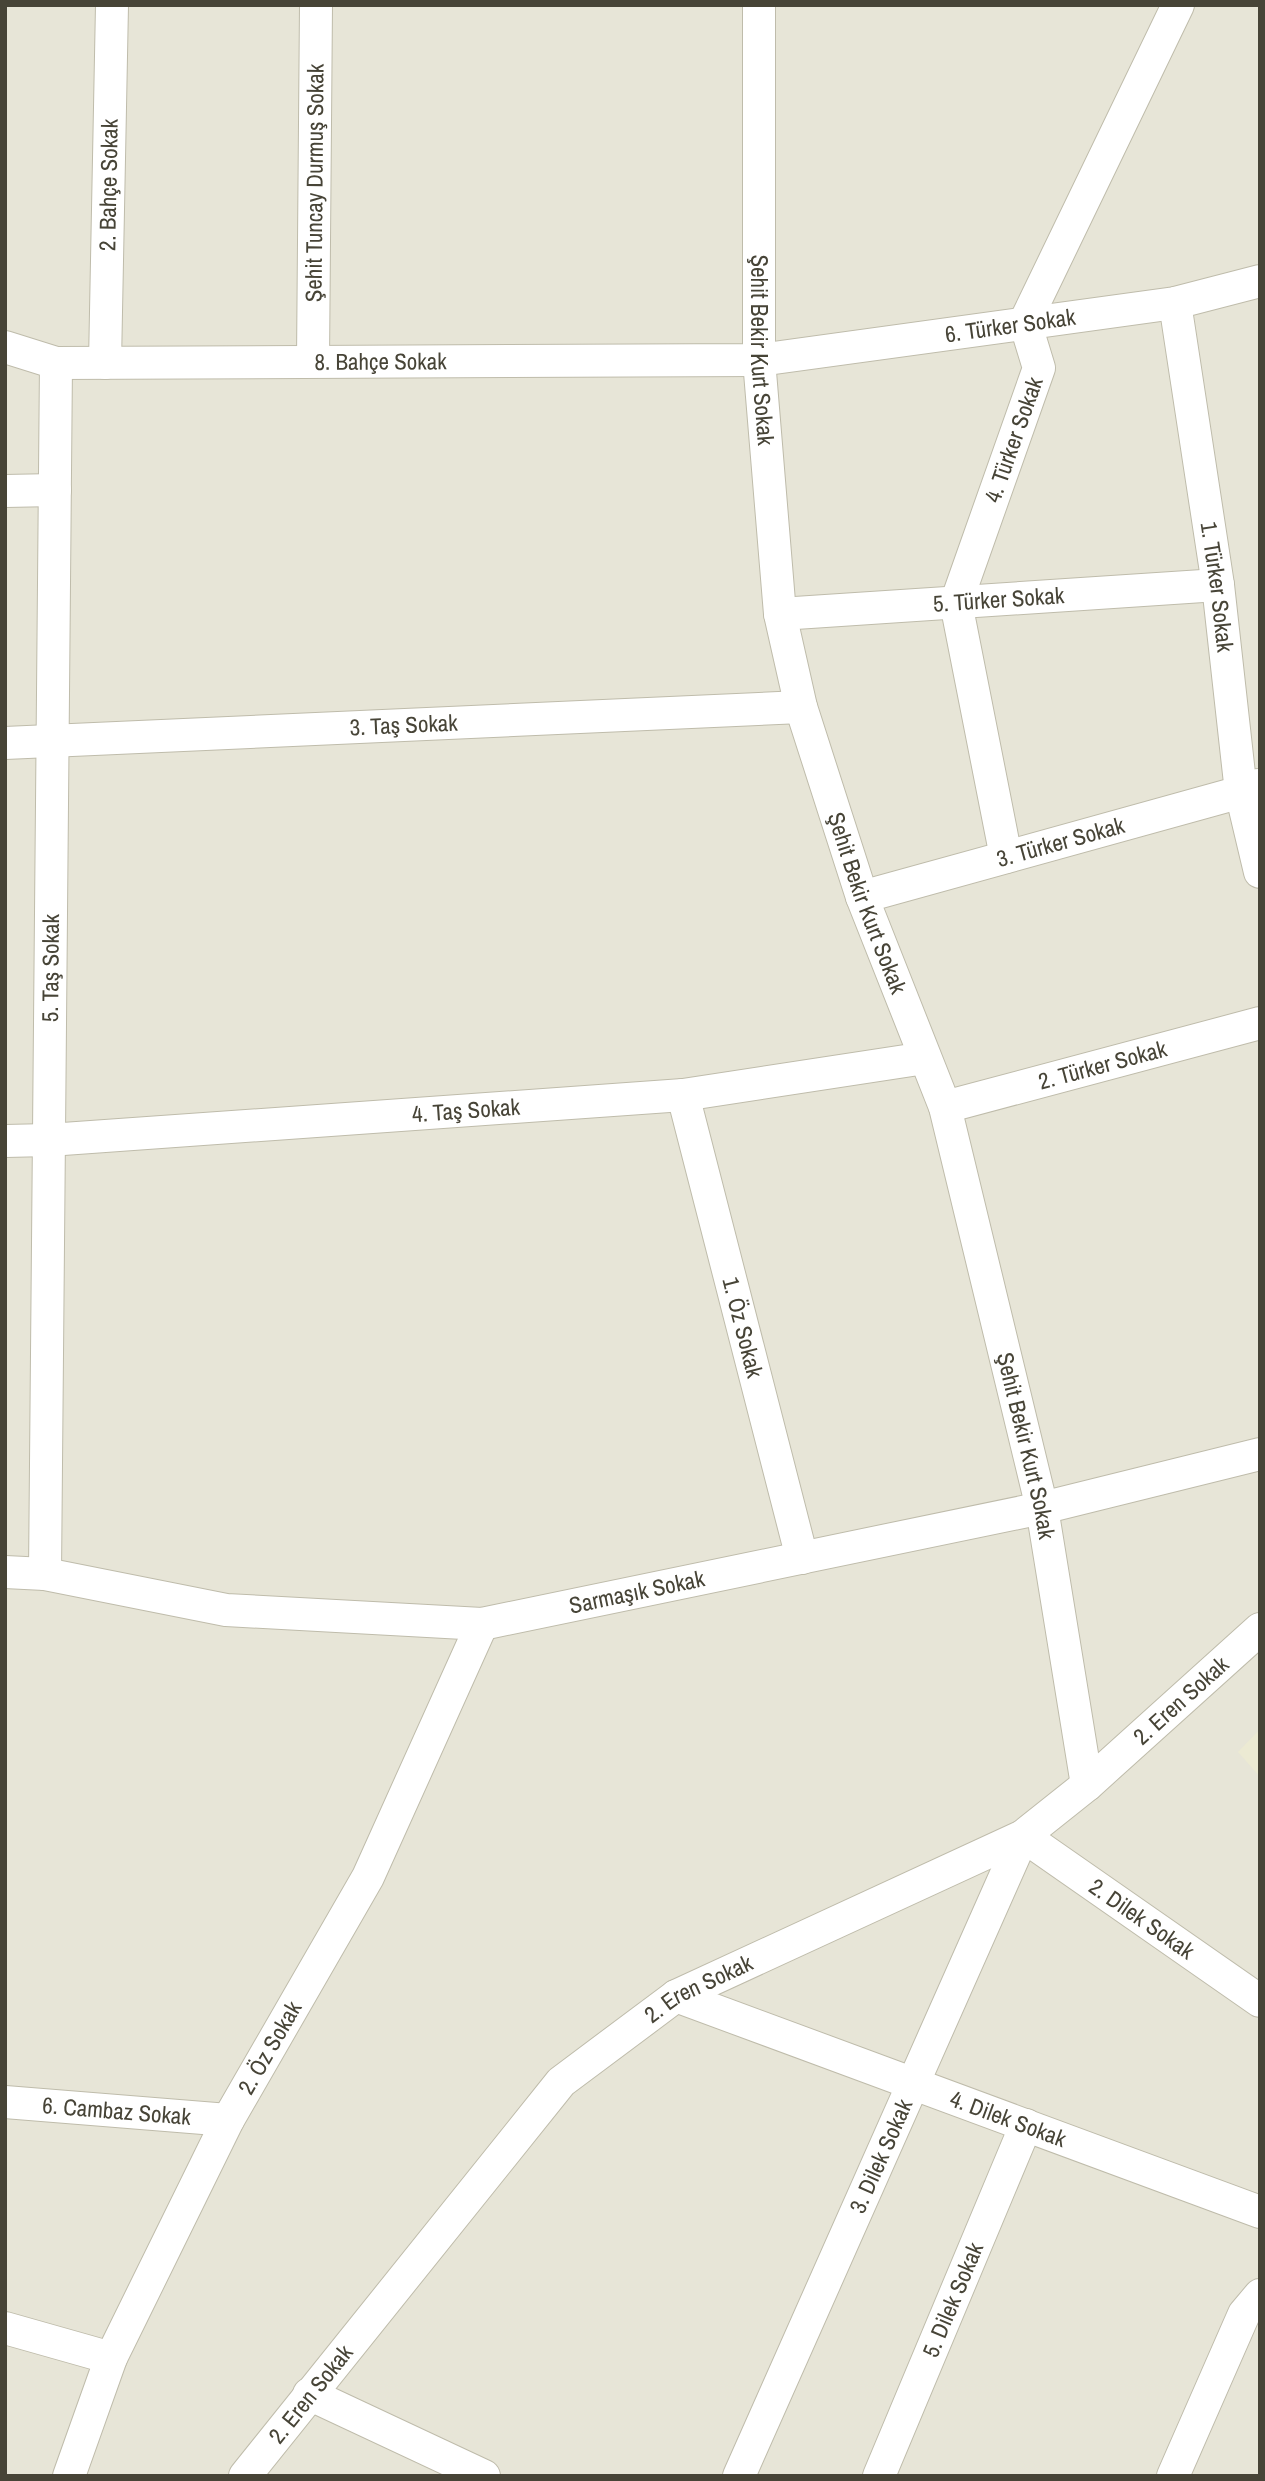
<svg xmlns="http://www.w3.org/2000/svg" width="1265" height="2481" viewBox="0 0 1265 2481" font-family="'Archivo Narrow',sans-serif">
<rect width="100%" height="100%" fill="#f4f2e8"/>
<path fill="#e7e5d7" d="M 5,5 L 1260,5 L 1260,2476 L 5,2476 Z"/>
<path fill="#ecead3" d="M 1260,1729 L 1260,1777 L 1238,1752 Z"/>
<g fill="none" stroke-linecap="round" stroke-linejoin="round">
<defs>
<g id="street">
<path id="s1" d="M 759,5 L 759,360 L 780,614 L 801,707 L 862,897 L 945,1107 L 1042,1508 L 1087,1785"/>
<path id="s2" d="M 1175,303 L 1218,585 L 1241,792 L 1260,872"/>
<path id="s3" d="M 5,347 L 56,363 L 759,360 L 1175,303 L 1260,281"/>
<path id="s4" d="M 313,361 L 316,5"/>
<path id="s5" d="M 105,363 L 112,5"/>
<path d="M 5,491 L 55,490"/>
<path id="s6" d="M 780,614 L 1218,585"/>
<path id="s7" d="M 5,743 L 801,707"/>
<path id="s8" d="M 1006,857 L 956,603 L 1039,368 L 1025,322 L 1178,5"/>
<path id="s9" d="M 862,897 L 1241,792 L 1258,785"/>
<path id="s10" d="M 683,1095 L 802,1558"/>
<path id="s11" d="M 945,1107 L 1260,1023"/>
<path id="s12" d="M 5,1141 L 49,1140 L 683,1095 L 925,1058"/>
<path id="s13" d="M 5,1572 L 45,1574 L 226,1610 L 482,1624 L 1042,1508 L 1260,1454"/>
<path id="s14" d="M 45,1574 L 56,363"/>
<path id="s15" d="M 676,1996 L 1260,2212"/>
<path id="s16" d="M 5,2102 L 228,2120"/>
<path d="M 5,2328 L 111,2358"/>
<path d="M 309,2394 L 484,2476"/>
<path id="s17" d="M 69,2476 L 111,2358 L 228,2120 L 368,1877 L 482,1624"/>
<path id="s18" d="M 245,2476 L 561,2082 L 676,1996 L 1023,1836 L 1087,1785 L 1260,1629"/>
<path id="s19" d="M 739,2476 L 1023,1836 L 1260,2001"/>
<path id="s20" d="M 879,2476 L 1026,2125"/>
<path d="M 1173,2476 L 1244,2314 L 1260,2295"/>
</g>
</defs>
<use href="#street" stroke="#bfbcab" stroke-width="34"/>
<use href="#street" stroke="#fff" stroke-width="32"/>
</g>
<g text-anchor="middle" stroke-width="6" stroke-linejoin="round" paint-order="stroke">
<g font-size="23" fill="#474437" stroke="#fff">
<text dy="8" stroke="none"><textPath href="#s4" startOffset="178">Şehit Tuncay Durmuş Sokak</textPath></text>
<text dy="8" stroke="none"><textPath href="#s5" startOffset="178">2. Bahçe Sokak</textPath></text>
<text dy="8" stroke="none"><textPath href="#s3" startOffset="1010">6. Türker Sokak</textPath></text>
<text dy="8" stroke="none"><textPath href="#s1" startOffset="345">Şehit Bekir Kurt Sokak</textPath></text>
<text dy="8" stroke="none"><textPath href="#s3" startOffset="378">8. Bahçe Sokak</textPath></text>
<text dy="8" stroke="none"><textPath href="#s8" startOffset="432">4. Türker Sokak</textPath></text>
<text dy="8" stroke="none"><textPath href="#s2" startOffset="287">1. Türker Sokak</textPath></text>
<text dy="8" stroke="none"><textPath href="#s6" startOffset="219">5. Türker Sokak</textPath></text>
<text dy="8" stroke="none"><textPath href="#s7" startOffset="399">3. Taş Sokak</textPath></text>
<text dy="8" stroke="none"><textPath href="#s9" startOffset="206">3. Türker Sokak</textPath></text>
<text dy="8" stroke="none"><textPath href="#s1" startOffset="912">Şehit Bekir Kurt Sokak</textPath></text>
<text dy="8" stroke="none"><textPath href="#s14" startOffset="606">5. Taş Sokak</textPath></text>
<text dy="8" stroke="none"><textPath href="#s11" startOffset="163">2. Türker Sokak</textPath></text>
<text dy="8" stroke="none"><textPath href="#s12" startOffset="462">4. Taş Sokak</textPath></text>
<text dy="8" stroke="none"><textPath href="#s10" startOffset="240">1. Öz Sokak</textPath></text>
<text dy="8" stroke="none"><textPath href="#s1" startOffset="1479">Şehit Bekir Kurt Sokak</textPath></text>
<text dy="8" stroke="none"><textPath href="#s13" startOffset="639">Sarmaşık Sokak</textPath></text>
<text dy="8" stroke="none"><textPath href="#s18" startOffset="1239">2. Eren Sokak</textPath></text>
<text dy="8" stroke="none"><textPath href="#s19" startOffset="845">2. Dilek Sokak</textPath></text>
<text dy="8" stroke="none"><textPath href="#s18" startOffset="672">2. Eren Sokak</textPath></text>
<text dy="8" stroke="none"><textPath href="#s17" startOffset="474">2. Öz Sokak</textPath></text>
<text dy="8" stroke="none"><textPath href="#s16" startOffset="112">6. Cambaz Sokak</textPath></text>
<text dy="8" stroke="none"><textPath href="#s15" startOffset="354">4. Dilek Sokak</textPath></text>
<text dy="8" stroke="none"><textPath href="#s19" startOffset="350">3. Dilek Sokak</textPath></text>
<text dy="8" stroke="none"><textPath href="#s20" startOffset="191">5. Dilek Sokak</textPath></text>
<text dy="8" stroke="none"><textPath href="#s18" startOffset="105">2. Eren Sokak</textPath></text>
</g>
</g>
<rect width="1265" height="2481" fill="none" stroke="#474437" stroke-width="14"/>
</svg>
